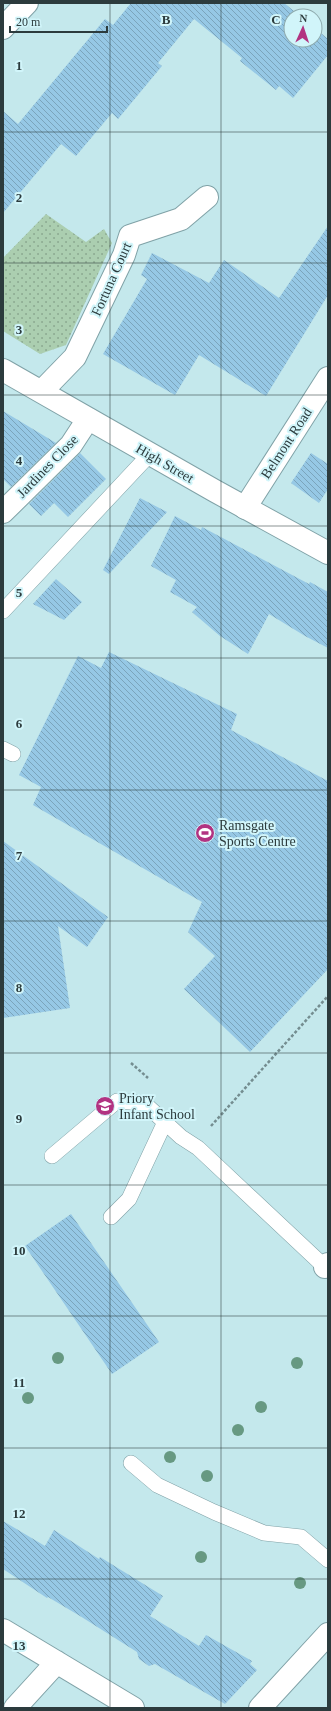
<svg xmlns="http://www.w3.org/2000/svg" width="331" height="1711" viewBox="0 0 331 1711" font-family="Georgia,serif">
<defs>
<pattern id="green-dots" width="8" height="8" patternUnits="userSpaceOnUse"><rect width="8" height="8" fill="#abceb0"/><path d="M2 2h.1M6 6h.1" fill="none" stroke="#8ba890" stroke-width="1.8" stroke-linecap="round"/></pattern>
<pattern id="building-back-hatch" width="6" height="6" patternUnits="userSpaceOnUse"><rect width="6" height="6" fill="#96c8e5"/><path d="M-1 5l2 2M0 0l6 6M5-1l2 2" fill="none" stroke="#7ba4bb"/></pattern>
</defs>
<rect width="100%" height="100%" fill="#c4e8ec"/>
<path fill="url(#green-dots)" d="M 46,214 L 86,242 L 104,229 L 112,243 L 66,345 L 40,354 L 3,331 L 3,258 Z"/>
<path fill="url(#building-back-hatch)" d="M 131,3 L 284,3 L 300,16 L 291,16 L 291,40 L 315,40 L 315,28 L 328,39 L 328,55 L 293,98 L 279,86 L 276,90 L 240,61 L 242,58 L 194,19 L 158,63 L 162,66 L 118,119 L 112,113 L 76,156 L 61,144 L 3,213 L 3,111 L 18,124 L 105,19 L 113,25 Z
M 328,226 L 328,295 L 266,396 L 199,355 L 175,395 L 103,354 L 147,279 L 141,275 L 152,253 L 209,283 L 224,260 L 279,298 Z
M 3,411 L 56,443 L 11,487 L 3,479 Z
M 80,453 L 106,479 L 68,517 L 54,503 L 41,516 L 29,504 Z
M 311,453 L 328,464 L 328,489 L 319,503 L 291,483 Z
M 140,498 L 167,512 L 109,574 L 103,570 Z
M 175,516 L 201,530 L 202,527 L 309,584 L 310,582 L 328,592 L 328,648 L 305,636 L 269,614 L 248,654 L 220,636 L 192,612 L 197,607 L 170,592 L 176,580 L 151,566 Z
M 56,579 L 82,602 L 64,620 L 33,604 Z
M 109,652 L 237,714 L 231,730 L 328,781 L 328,969 L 250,1052 L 184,989 L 215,956 L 188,932 L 202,902 L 33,805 L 41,787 L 19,775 L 78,656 L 101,668 Z
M 3,841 L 108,917 L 87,947 L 58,926 L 70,1008 L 3,1018 Z
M 71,1214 L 159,1342 L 112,1374 L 25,1246 Z
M 3,1521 L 45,1546 L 54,1530 L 99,1559 L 100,1557 L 163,1596 L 150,1616 L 199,1646 L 206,1635 L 252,1661 L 250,1664 L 257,1670 L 225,1704 L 155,1664 L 149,1666 L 139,1659 L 137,1652 L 80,1616 L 48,1597 L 47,1598 L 3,1569 Z"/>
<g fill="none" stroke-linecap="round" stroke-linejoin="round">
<defs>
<path id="lane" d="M 3,611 L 150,454
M 3,749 L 13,754
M 52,1156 L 117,1101 L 144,1103 L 181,1137 L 198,1148 L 328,1270
M 111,1217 L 129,1199 L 165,1122
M 131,1463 L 157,1485 L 214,1512 L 264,1533 L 301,1537 L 328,1560"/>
<path id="street" d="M 42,391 L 75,357 L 124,255 L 130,236 L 181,219 L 207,197
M 245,508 L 328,378
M 3,512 L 71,445 L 88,419
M 325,1267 L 328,1264
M 3,1630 L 133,1708
M 15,1708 L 57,1662
M 260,1708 L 328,1634"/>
<path id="secondary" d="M 3,28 L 27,3
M 3,370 L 215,491 L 328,553"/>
</defs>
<use href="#lane" stroke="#80a2a7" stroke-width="16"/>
<use href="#street" stroke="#80a2a7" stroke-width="24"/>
<use href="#secondary" stroke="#80a2a7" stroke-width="24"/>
<path stroke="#748d90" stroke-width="2.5" stroke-dasharray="3 2" stroke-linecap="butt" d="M 131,1063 L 148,1078
M 211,1126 L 328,996"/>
<use href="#lane" stroke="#fff" stroke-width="15"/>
<use href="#street" stroke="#fff" stroke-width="22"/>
<use href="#secondary" stroke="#fff" stroke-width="22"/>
</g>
<g fill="#679982">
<circle cx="58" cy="1358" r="6"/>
<circle cx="297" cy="1363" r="6"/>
<circle cx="28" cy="1398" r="6"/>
<circle cx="261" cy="1407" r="6"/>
<circle cx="238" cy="1430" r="6"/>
<circle cx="170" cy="1457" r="6"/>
<circle cx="207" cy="1476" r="6"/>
<circle cx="201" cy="1557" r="6"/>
<circle cx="300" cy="1583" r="6"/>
</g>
<path fill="none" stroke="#2c3b3d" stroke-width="1" stroke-opacity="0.55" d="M 110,3 L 110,1708M 221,3 L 221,1708M 3,132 L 328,132M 3,263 L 328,263M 3,395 L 328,395M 3,526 L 328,526M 3,658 L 328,658M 3,790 L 328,790M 3,921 L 328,921M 3,1053 L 328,1053M 3,1185 L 328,1185M 3,1316 L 328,1316M 3,1448 L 328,1448M 3,1579 L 328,1579"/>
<defs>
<symbol id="stadium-disc" viewBox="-11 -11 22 22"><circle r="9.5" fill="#b23381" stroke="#d1f5fa"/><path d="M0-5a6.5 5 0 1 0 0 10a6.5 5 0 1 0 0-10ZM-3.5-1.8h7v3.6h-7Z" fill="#fff"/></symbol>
<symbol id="school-disc" viewBox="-11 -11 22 22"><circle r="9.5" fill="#b23381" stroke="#d1f5fa"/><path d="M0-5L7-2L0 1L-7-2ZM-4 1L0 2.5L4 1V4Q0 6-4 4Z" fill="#fff"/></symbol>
</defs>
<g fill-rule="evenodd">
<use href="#stadium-disc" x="194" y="822" width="22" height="22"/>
<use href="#school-disc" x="94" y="1095" width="22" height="22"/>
</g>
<g text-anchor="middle" stroke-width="4" stroke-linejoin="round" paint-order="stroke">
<g font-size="14" fill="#2c3b3d" stroke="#d1f5fa">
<text transform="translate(111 279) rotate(-66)" y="5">Fortuna Court</text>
<text transform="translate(286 443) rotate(-57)" y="5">Belmont Road</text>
<text transform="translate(165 463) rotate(30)" y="5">High Street</text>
<text transform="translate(47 466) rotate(-46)" y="5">Jardines Close</text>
</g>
<g font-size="14" fill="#2c3b3d" stroke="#d1f5fa" text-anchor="start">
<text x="219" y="830">Ramsgate<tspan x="219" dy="16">Sports Centre</tspan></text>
<text x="119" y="1103">Priory<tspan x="119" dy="16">Infant School</tspan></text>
</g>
</g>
<g font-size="13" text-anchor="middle" font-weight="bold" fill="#2c3b3d" stroke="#d1f5fa" stroke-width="4" stroke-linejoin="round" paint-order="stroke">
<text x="166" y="24">B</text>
<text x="276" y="24">C</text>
<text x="19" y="70">1</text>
<text x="19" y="202">2</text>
<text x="19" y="334">3</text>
<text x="19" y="465">4</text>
<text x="19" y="597">5</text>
<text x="19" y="728">6</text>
<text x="19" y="860">7</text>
<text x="19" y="992">8</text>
<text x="19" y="1123">9</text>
<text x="19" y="1255">10</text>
<text x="19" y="1387">11</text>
<text x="19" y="1518">12</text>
<text x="19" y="1650">13</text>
</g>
<rect width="331" height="1711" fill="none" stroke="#2c3b3d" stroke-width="8"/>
<g transform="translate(303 28) rotate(3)"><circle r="19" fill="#d1f5fa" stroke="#8fabae"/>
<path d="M0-3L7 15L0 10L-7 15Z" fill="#b23381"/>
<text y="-6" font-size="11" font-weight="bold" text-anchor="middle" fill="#2c3b3d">N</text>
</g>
<path d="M10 26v6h97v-6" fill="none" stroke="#2c3b3d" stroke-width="2"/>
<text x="16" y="26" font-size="12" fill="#2c3b3d" stroke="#d1f5fa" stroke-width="3" paint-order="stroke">20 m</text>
</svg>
